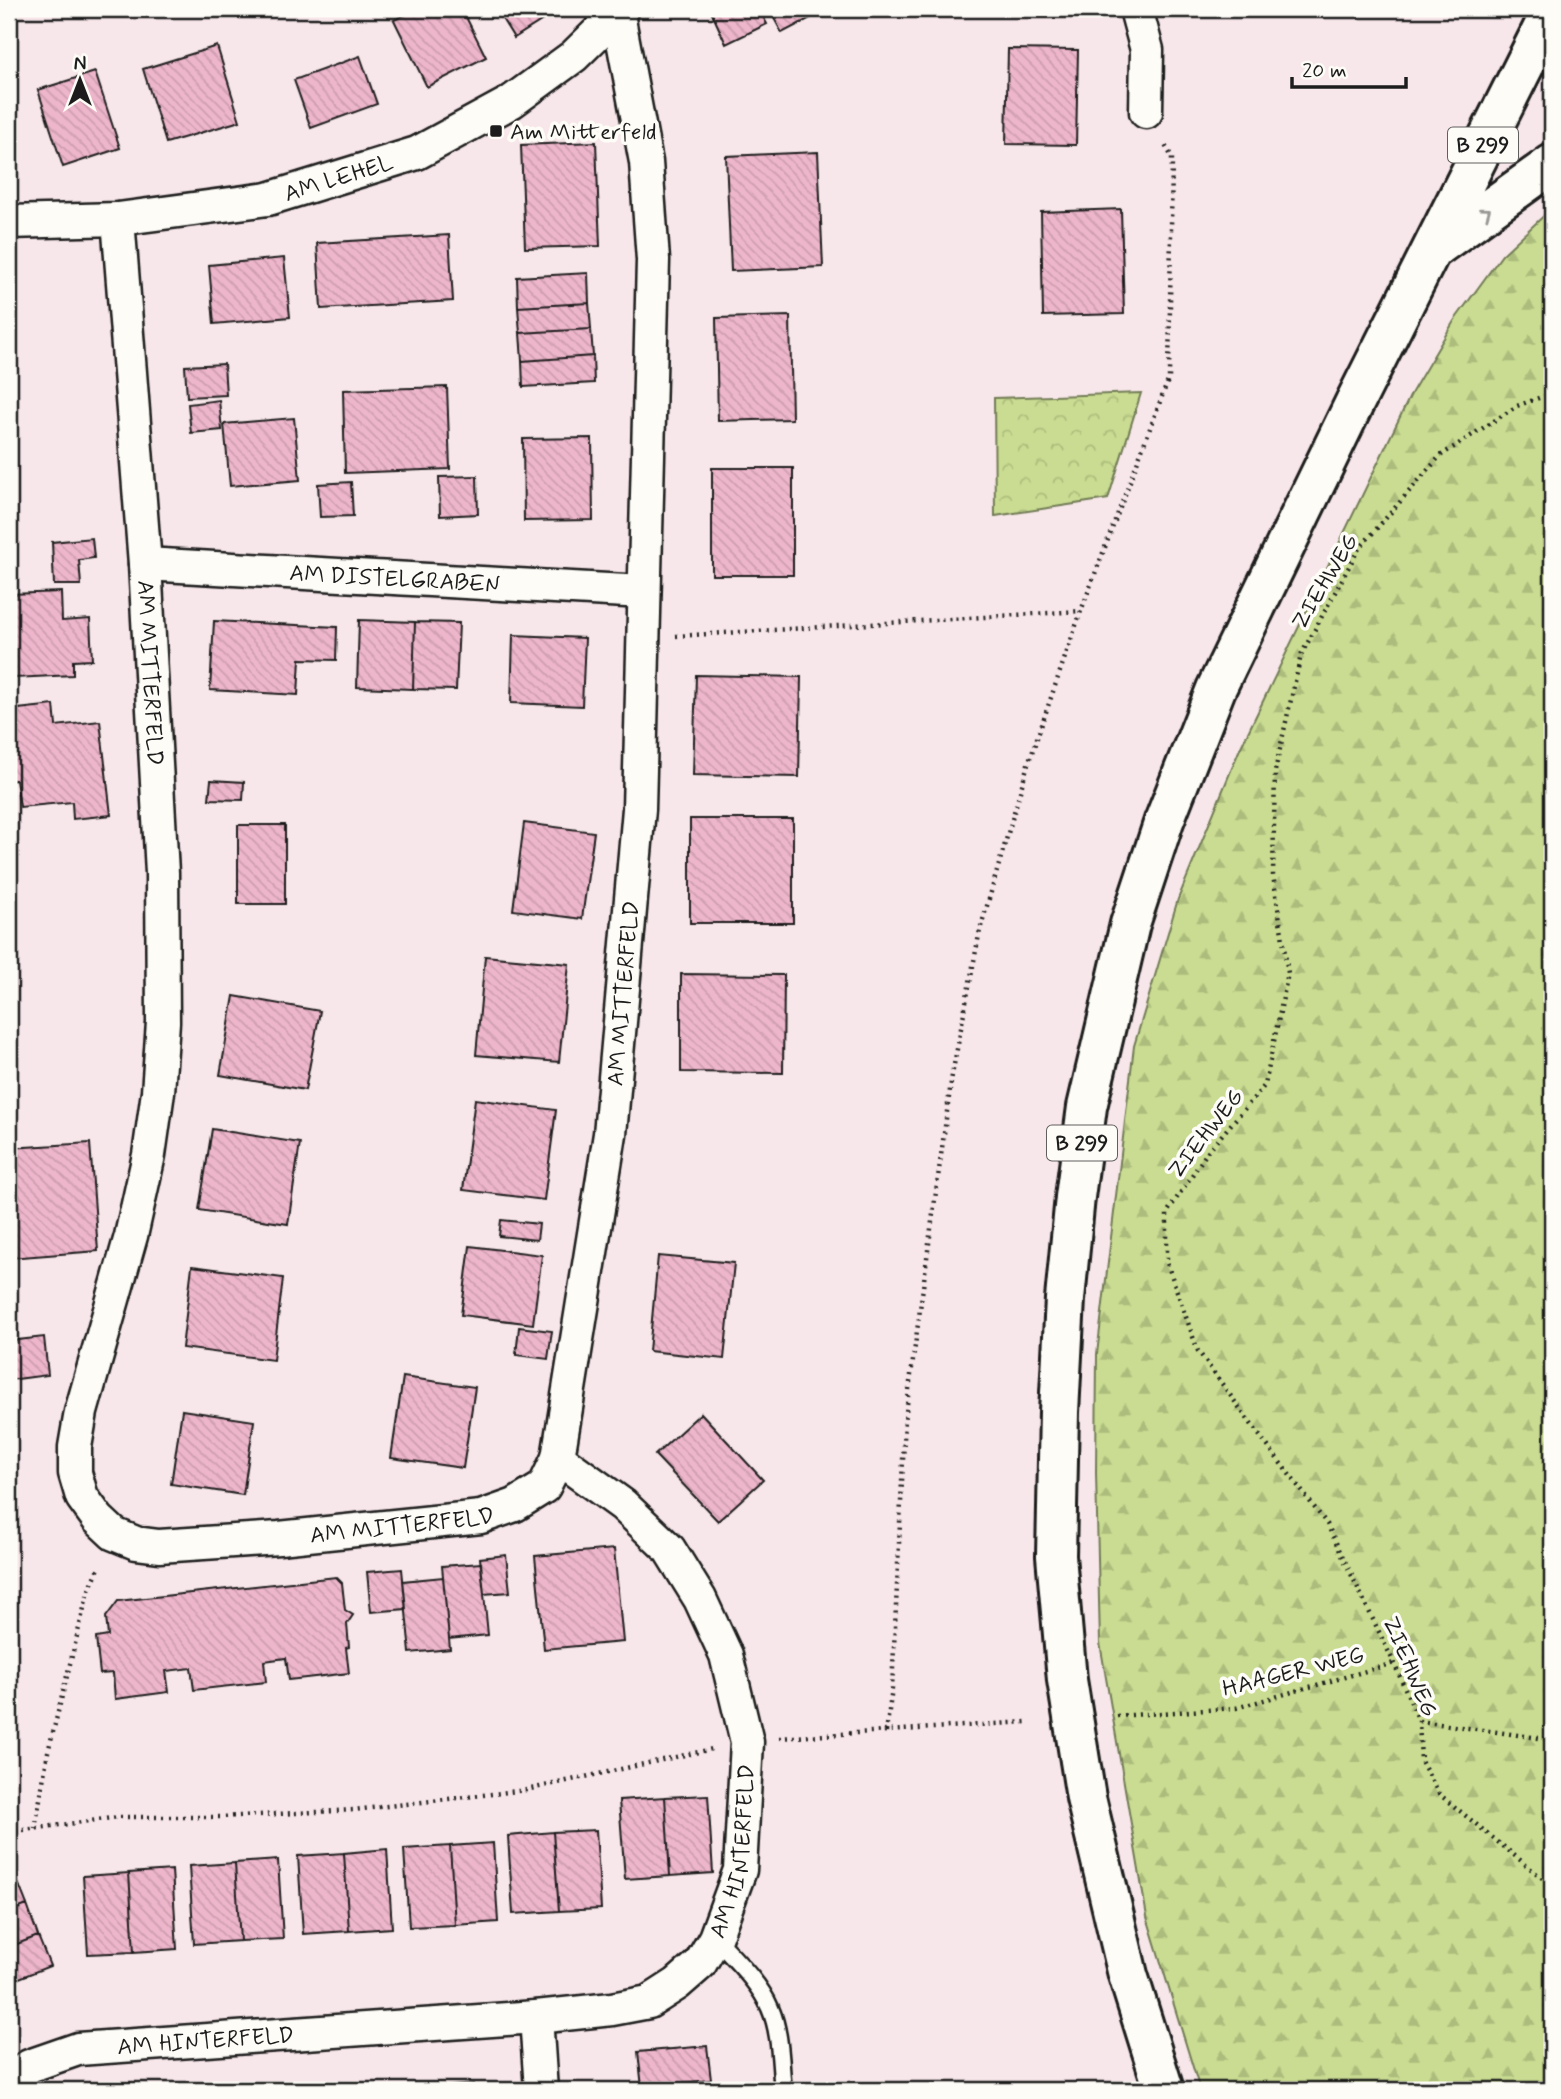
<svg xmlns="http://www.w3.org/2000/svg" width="1561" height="2099" viewBox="0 0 1561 2099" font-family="Mynerve,sans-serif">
<defs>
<pattern id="forest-firs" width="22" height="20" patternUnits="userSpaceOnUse" patternTransform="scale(1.75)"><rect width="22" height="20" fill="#c9dc91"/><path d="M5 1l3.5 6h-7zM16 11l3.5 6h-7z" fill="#acbc7c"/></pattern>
<pattern id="park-crowns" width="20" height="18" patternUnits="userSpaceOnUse" patternTransform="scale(1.75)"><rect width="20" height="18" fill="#c9dc91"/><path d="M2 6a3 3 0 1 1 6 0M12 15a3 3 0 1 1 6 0" fill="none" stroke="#acbc7c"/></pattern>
<pattern id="building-back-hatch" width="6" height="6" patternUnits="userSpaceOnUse" patternTransform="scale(1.75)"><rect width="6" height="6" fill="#eeb6cb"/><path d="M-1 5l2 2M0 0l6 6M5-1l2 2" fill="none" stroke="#cc9cae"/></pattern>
</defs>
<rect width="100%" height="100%" fill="#f8e7ea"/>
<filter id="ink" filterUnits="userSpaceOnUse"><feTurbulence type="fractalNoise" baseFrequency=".0143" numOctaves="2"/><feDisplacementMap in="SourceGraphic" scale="14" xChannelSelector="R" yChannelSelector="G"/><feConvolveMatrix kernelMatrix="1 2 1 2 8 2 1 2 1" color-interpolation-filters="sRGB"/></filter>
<g filter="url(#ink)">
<path fill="url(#forest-firs)" stroke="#727c56" stroke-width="2" d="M 1552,208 L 1552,2090 L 1200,2090 L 1147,1917 L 1100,1643 L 1096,1473 L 1097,1354 L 1134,1046 L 1178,899 L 1239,751 L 1412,392 L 1454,321 L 1502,255 Z"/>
<path fill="url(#park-crowns)" stroke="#727c56" stroke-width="2" d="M 1141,393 L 1108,499 L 995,516 L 994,398 Z"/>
<path fill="url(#building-back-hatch)" stroke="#1c1c1c" stroke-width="2" d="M 417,9 L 462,9 L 486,57 L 427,87 L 394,20 Z
M 496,9 L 560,9 L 514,38 Z
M 710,9 L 759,9 L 767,24 L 726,44 Z
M 769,9 L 818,9 L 820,13 L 782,33 Z
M 217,46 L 240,121 L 166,143 L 143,69 Z
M 1008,49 L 1078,50 L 1076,145 L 1006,144 Z
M 360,56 L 377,104 L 311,128 L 294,80 Z
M 95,72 L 120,148 L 63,167 L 38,90 Z
M 596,142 L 600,246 L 525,248 L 521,145 Z
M 818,152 L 823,267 L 731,271 L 726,156 Z
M 1121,209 L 1124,314 L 1043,316 L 1041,212 Z
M 449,235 L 453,301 L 321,309 L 317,243 Z
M 284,258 L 290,317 L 214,324 L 209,265 Z
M 588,273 L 589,303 L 518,307 L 517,277 Z
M 589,303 L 591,329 L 520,333 L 518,307 Z
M 790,316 L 792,419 L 718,421 L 716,318 Z
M 591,329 L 593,356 L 522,361 L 520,333 Z
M 593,356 L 594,383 L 523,387 L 522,361 Z
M 224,364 L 226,395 L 187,397 L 185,366 Z
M 447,387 L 450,469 L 345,473 L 343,390 Z
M 219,400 L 222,430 L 191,433 L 188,404 Z
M 294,418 L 300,480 L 230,486 L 224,424 Z
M 592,438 L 593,520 L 524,521 L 523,439 Z
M 712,468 L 793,468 L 793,575 L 712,575 Z
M 477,476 L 478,514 L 440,516 L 439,477 Z
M 351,482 L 353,516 L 320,517 L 318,484 Z
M 92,538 L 94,558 L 79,560 L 81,585 L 54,585 L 52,542 Z
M 61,592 L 62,621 L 90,619 L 92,660 L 73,661 L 73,675 L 14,678 L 10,594 Z
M 359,620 L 415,622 L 413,689 L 357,687 Z
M 214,621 L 337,627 L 336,660 L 300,659 L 298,695 L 210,690 Z
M 415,622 L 459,623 L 456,690 L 413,689 Z
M 513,635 L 585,638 L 582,706 L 511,703 Z
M 696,675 L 801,677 L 799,777 L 693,775 Z
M 54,705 L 56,726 L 100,721 L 111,815 L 73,819 L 72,802 L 20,807 L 16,780 L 9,781 L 9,710 Z
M 211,780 L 244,782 L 243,800 L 209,799 Z
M 690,819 L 793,819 L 793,923 L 690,923 Z
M 524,823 L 594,832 L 582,919 L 513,910 Z
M 238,825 L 285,825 L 285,904 L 238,904 Z
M 485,956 L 569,964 L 559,1062 L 476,1055 Z
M 681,974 L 784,975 L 783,1073 L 681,1072 Z
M 234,996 L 320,1011 L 305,1090 L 220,1075 Z
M 475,1099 L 556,1110 L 544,1200 L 463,1190 Z
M 212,1129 L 300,1143 L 288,1224 L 199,1210 Z
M 90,1143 L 98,1251 L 9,1258 L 9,1148 Z
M 501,1220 L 539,1224 L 537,1240 L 499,1236 Z
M 470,1246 L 542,1255 L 533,1324 L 461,1315 Z
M 658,1256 L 734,1263 L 724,1359 L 649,1351 Z
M 192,1266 L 283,1278 L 273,1360 L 182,1348 Z
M 519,1327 L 552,1331 L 548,1359 L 516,1355 Z
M 44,1337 L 48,1375 L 9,1380 L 9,1341 Z
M 403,1377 L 475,1387 L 463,1468 L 391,1458 Z
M 182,1410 L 254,1421 L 243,1495 L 171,1484 Z
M 701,1413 L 763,1480 L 718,1521 L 655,1455 Z
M 614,1549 L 623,1642 L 544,1649 L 535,1556 Z
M 506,1555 L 510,1592 L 484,1594 L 480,1558 Z
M 481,1563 L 488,1635 L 449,1639 L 442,1566 Z
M 402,1569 L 406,1609 L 371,1612 L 367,1572 Z
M 336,1577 L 342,1583 L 345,1610 L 353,1615 L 347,1624 L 349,1647 L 346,1648 L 349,1673 L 289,1680 L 286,1658 L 264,1661 L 266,1682 L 194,1690 L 191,1668 L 166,1671 L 169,1692 L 115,1699 L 113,1673 L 100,1674 L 96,1638 L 108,1636 L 106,1617 L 118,1601 Z
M 443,1577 L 450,1649 L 410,1653 L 403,1581 Z
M 708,1795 L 713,1873 L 670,1876 L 665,1797 Z
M 665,1797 L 670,1876 L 625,1879 L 619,1800 Z
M 596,1830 L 601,1909 L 559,1911 L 553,1832 Z
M 553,1832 L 559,1911 L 513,1914 L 508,1836 Z
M 493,1843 L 498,1922 L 455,1925 L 450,1846 Z
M 450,1846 L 455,1925 L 409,1927 L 404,1849 Z
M 387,1849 L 392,1928 L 349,1931 L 344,1853 Z
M 344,1853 L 349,1931 L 303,1934 L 298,1856 Z
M 278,1860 L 283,1939 L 240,1941 L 235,1863 Z
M 235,1863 L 240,1941 L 194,1944 L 189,1866 Z
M 172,1870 L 177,1949 L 134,1952 L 129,1873 Z
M 14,1872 L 27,1905 L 9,1912 L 9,1874 Z
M 129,1873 L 134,1952 L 88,1954 L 83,1876 Z
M 27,1905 L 38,1936 L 9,1947 L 9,1912 Z
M 38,1936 L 50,1966 L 9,1982 L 9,1947 Z
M 707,2046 L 711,2080 L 642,2087 L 638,2052 Z
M 711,2080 L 712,2090 L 642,2090 L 642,2087 Z
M 473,2084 L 474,2090 L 408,2090 Z"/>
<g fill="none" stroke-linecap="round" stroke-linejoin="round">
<defs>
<path id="service" d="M 715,1938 C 734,1959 759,1982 770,2008 C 781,2033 780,2064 783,2090"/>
<g id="minor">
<path d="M 1136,9 L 1147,50 L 1146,112"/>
<path id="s1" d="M 118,219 L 145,564 L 162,873 L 163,1022 L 158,1092 L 149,1155 L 131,1236 L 81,1412 L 75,1447 L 75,1473 L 82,1497 L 98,1519 L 114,1534 L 136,1543 L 159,1546 L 279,1538 L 481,1517 L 515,1505 L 544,1487 L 558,1458 L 610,1134 L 639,809 L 653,260 L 646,162 L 617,9"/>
<path id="s2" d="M 9,222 L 118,219 L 268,199 L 417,153 L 511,102 L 574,56 L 622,9"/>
<path id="s3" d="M 145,564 L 644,592"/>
<path d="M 536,2017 L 541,2090"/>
<path id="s4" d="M 9,2083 L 29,2066 L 78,2049 L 536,2017 L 612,2009 L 649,2002 L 677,1984 L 700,1964 L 715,1938 L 740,1870 L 747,1742 L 726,1655 L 700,1599 L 669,1549 L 623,1505 L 558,1458"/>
</g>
<path id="primary" d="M 1435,248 L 1552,164
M 1164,2090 L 1128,1975 L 1086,1798 L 1067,1680 L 1056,1556 L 1059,1412 L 1065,1299 L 1075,1197 L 1087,1107 L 1130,924 L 1164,821 L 1216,689 L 1355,402 L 1552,10"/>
</defs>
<use href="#service" stroke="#1c1c1c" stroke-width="21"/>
<use href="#minor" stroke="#1c1c1c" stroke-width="37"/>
<use href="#primary" stroke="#1c1c1c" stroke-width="44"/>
<path stroke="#1c1c1c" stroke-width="4.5" stroke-dasharray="2 5" stroke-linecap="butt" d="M 1552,393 L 1517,406 L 1440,456 L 1358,550 L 1301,655 L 1275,771 L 1273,875 L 1288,973 L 1265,1085 L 1208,1151 L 1167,1213 L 1167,1263 L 1198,1351 L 1260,1436 L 1327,1524 L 1394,1663 L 1419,1721 L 1421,1761 L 1439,1794 L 1552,1886
M 676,636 L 1081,611
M 1117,1716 L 1236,1708 L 1394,1663
M 1419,1721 L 1546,1739 L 1552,1735
M 886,1732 L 892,1689 L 905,1419 L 952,1075 L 980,930 L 1028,764 L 1081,611 L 1169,378 L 1172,157 L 1163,142
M 779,1738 L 1026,1722
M 35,1829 L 48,1752 L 88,1592 L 100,1566
M 9,1832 L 119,1817 L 220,1817 L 354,1810 L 526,1790 L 712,1749"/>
<use href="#service" stroke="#fdfcf7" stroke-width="16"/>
<use href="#minor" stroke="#fdfcf7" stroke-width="32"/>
<use href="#primary" stroke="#fdfcf7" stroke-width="38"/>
</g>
<defs><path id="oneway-chevron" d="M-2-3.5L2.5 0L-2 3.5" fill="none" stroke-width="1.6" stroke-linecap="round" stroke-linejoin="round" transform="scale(1.75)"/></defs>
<use stroke="#989794" href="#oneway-chevron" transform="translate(1486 212) rotate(-36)"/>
</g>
<rect fill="#1c1c1c" stroke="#fdfcf7" stroke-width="2.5" x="489" y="124" width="14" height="14" rx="3.5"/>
<g text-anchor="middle" stroke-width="7" stroke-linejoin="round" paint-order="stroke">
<g fill="#fdfcf7" stroke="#605f5e" stroke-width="2">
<rect x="1448" y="127.5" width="70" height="35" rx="5"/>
<rect x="1047" y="1125.5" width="70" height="35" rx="5"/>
</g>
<g font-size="21" font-weight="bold" fill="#1c1c1c">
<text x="1483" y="152">B 299</text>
<text x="1082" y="1150">B 299</text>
</g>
<g font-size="23" fill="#1c1c1c" stroke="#fdfcf7" text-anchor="start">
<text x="510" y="139">Am Mitterfeld</text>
</g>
<g font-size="23" fill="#1c1c1c" stroke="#fdfcf7">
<text dy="8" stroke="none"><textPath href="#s2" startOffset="334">AM LEHEL</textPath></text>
<text dy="8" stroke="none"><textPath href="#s3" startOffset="250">AM DISTELGRABEN</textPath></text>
<text transform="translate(1324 581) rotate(-59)" y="8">ZIEHWEG</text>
<text dy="8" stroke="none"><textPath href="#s1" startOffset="455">AM MITTERFELD</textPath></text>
<text dy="8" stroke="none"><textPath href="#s1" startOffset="2282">AM MITTERFELD</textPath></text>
<text transform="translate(1205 1133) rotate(-52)" y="8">ZIEHWEG</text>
<text dy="8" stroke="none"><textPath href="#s1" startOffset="1631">AM MITTERFELD</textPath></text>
<text transform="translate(1411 1666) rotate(67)" y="8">ZIEHWEG</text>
<text transform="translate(1293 1671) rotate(-14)" y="8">HAAGER WEG</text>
<text dy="8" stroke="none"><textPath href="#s4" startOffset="835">AM HINTERFELD</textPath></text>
<text dy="8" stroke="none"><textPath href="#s4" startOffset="206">AM HINTERFELD</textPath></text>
</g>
</g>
<rect width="1561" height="2099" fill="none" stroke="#fdfcf7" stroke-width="35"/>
<rect x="18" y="18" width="1526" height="2064" fill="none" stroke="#1c1c1c" stroke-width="2.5" filter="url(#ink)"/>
<g transform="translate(80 80)" stroke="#fdfcf7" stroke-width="5" paint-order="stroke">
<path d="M0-5L12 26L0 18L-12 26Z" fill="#1c1c1c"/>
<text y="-10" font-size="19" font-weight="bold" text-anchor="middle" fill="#1c1c1c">N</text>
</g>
<path d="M1292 77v10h114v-10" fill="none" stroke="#1c1c1c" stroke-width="3.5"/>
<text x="1302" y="77" font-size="21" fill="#1c1c1c" stroke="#fdfcf7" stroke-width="5" paint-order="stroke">20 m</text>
</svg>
